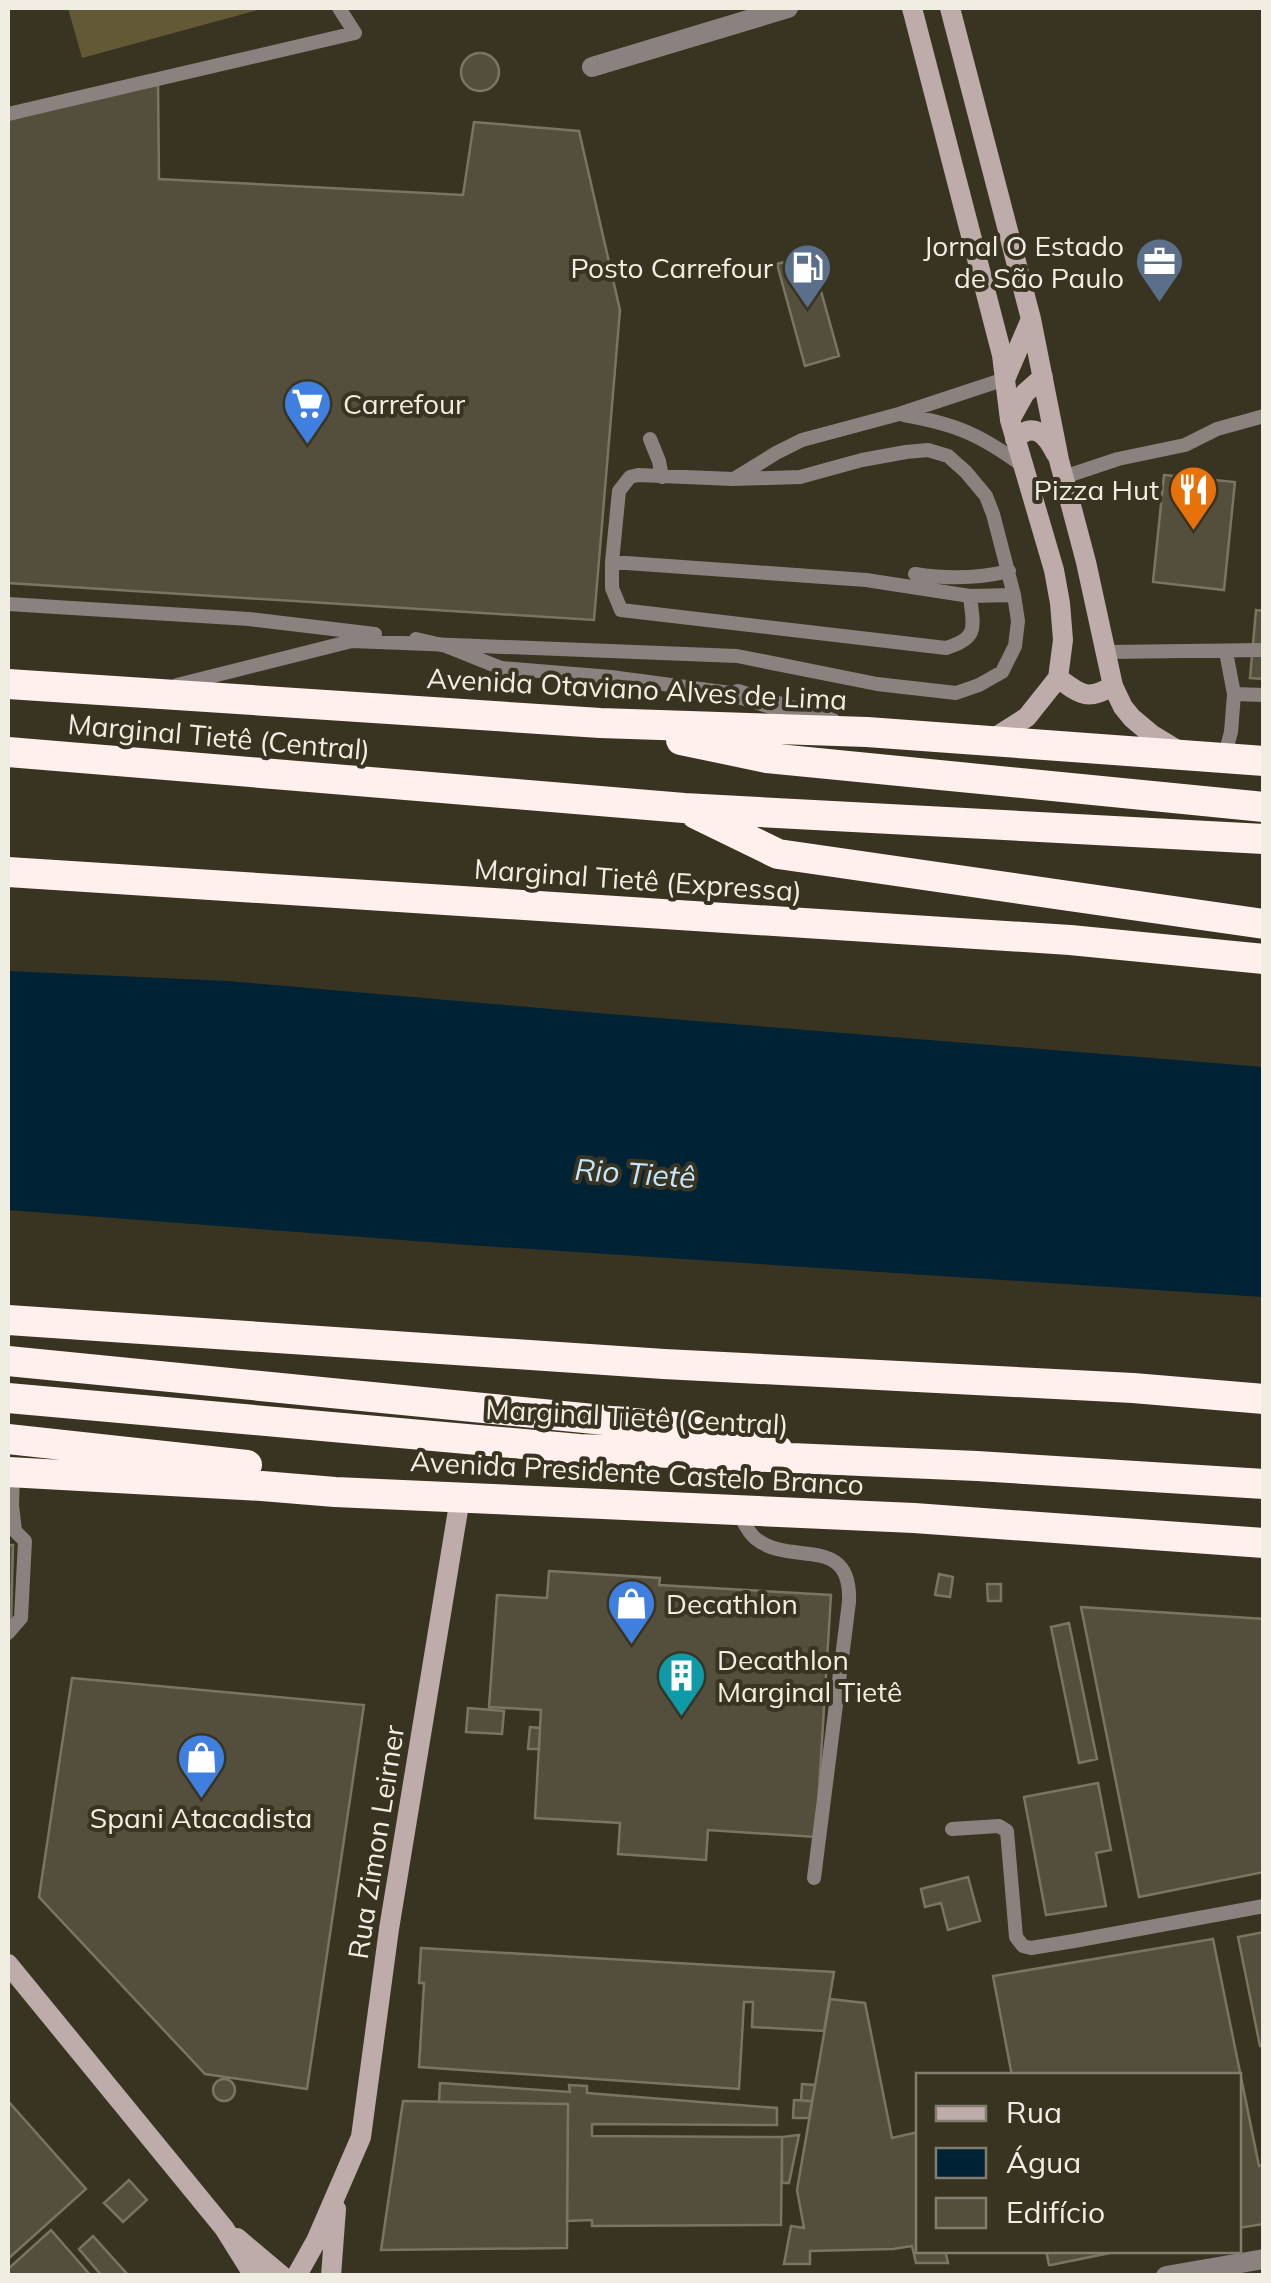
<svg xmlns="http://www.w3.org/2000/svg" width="1271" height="2283" viewBox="0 0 1271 2283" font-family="Mulish,sans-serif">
<rect width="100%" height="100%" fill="#393322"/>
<path fill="#645936" d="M 68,8 L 265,8 L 82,58 Z"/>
<path fill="#002235" d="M 8,971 L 227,981 L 597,1013 L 1263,1067 L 1263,1297 L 468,1245 L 8,1210 Z"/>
<path fill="#544e3d" stroke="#7a7461" stroke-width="2.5" d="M461 72a19 19 0 1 1 38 0a19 19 0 1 1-38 0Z
M 158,82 L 159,179 L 463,195 L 474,122 L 579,131 L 620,310 L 594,620 L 8,583 L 8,120 Z
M 811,255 L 839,356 L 805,366 L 777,264 Z
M 1164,475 L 1235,482 L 1224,590 L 1153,582 Z
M 1256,610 L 1264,611 L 1264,679 L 1250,678 Z
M 8,1545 L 13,1545 L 11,1623 L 8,1623 Z
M 549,1571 L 660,1578 L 659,1585 L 831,1595 L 816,1837 L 708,1830 L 706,1860 L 618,1854 L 620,1823 L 535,1818 L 541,1710 L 489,1707 L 497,1595 L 547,1598 Z
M 939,1574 L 953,1577 L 950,1597 L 935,1595 Z
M 987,1584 L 1001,1584 L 1001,1601 L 988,1601 Z
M 1081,1607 L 1264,1619 L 1264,1872 L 1139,1897 Z
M 1069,1623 L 1097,1759 L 1079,1763 L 1051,1627 Z
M 72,1678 L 364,1705 L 307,2089 L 205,2074 L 39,1897 Z
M 468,1708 L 504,1711 L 502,1734 L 466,1732 Z
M 530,1727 L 540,1728 L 539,1749 L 528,1749 Z
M 1098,1783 L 1111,1850 L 1096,1853 L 1106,1906 L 1046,1915 L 1024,1797 Z
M 968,1877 L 980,1921 L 948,1930 L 941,1903 L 925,1907 L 921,1889 Z
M 1264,1932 L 1264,2045 L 1260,2046 L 1238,1937 Z
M 1213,1939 L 1259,2166 L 1264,2165 L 1264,2224 L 1238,2228 L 1238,2076 L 1012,2076 L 993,1976 Z
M 421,1948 L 762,1968 L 834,1972 L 824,2031 L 752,2027 L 753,2002 L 744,2002 L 739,2089 L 419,2067 L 424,1983 L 419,1983 Z
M 830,1999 L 865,2003 L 892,2138 L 918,2132 L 918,2250 L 945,2250 L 948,2263 L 916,2263 L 912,2246 L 893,2249 L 810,2251 L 810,2264 L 784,2264 L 791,2226 L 804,2228 L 797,2190 Z
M213 2090a11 11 0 1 1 22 0a11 11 0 1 1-22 0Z
M 440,2083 L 570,2092 L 569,2085 L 587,2086 L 587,2093 L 777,2108 L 777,2125 L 592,2124 L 592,2136 L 782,2137 L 781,2225 L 592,2226 L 592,2220 L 567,2221 L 568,2104 L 439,2102 Z
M 802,2084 L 815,2085 L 812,2101 L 801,2101 Z
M 794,2100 L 812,2101 L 809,2118 L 793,2118 Z
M 8,2101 L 86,2189 L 8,2259 Z
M 403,2101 L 568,2104 L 567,2248 L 381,2250 Z
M 799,2135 L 789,2183 L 782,2183 L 782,2137 Z
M 129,2180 L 147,2200 L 123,2222 L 104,2203 Z
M 51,2230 L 91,2276 L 8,2276 L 8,2269 Z
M 93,2236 L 129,2276 L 102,2276 L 79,2249 Z
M 1046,2250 L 1125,2250 L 1051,2265 L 1049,2265 Z"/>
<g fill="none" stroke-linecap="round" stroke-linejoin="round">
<path stroke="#8b817f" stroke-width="14" d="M 8,114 L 355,33 L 339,8
M 904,415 C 956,424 981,435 1023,466
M 650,439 L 659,461 L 662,477
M 1064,477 L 1118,459 L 1185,445 L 1217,429 L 1264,416
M 734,479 L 776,453 L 802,440 L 899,414 L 1005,379
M 612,562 L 866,580 L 970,596 L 1014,595
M 915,574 C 947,579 977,579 1009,571
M 8,604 L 249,619 L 375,634
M 1107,652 L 1264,650
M 501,668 L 611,677 L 738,694
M 177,685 L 352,641 L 737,656 L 877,684 L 956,693 L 979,685 L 1002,672 L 1015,646 L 1018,621 L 1014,595 L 993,514 L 986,496 L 966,472 L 948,456 L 928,450 L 906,452 L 862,460 L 800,477 L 733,479 L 638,475 L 630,477 L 619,491 L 612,562 L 612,588 L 621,610 L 946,648 C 980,638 973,626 970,596
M 1234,694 L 1264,695
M 1224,758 L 1231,732 L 1234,694 L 1226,652
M 738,1511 C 743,1521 747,1531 755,1538 C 790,1568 852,1532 849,1602 L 814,1878
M 8,1633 L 21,1618 L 25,1541 L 15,1531 L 12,1505 L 13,1473
M 952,1829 L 999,1826 L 1007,1831 L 1016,1937 L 1023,1946 L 1031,1948 L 1074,1941 L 1264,1906"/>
<path stroke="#8b817f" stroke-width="20" d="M 592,67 L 788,8
M 738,694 L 831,722
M 1166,2276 L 1264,2259"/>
<path stroke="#bdacaa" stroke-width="20" d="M 912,8 L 1002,355 L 1010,420 L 1054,570 L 1060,603 L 1063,640 L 1058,678 L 1027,717 L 991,740
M 950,8 L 1031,319 L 1059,460 L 1086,562 L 1113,686 L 1123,707 L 1132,718 L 1151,734 L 1179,751
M 1006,377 L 1031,319
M 1010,420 L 1025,393 L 1043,377
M 1015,439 C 1034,421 1046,434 1056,454
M 1058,678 C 1081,695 1087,701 1113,686
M 8,1964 L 224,2228 L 254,2276
M 237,2238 L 282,2276
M 297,2275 L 316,2241 L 361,2137 L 389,1929 L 460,1498
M 331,2276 L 336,2209"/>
<path stroke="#ffefed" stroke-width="30" d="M 8,684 L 600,723 L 867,732 L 1264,761
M 681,740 L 767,758 L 1264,807
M 8,752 L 684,808 L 1264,839
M 696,814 L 778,854 L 1264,924
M 8,872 L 1070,940 L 1264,959
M 8,1320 L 664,1364 L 1133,1388 L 1264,1399
M 8,1361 L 695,1429 L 740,1436 L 778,1450
M 8,1398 L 579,1449 L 977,1466 L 1264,1484
M 8,1439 L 247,1465
M 8,1472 L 262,1486 L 335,1492 L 914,1518 L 1264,1543"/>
<path stroke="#8b817f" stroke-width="14" d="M 416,639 L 446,646 L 501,668"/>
</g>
<defs>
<symbol id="office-pin" viewBox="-11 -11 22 30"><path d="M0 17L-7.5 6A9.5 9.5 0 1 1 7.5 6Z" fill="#5c6f8a" stroke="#393322"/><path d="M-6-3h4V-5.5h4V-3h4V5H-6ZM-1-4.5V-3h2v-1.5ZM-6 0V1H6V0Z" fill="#fff"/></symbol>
<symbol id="fuel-pin" viewBox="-11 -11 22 30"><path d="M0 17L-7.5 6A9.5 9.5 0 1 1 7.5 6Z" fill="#5c6f8a" stroke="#393322"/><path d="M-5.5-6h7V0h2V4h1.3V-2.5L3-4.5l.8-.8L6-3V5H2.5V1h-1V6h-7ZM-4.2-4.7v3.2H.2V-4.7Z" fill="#fff"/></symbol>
<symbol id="supermarket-pin" viewBox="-11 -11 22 30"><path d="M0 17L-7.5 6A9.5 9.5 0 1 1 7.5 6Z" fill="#3f7fe0" stroke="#393322"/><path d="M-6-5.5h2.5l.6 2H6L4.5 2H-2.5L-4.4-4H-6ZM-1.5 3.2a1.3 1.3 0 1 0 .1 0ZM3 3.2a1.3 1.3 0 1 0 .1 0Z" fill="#fff"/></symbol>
<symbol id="restaurant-pin" viewBox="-11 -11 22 30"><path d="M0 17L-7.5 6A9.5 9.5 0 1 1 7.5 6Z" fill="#e8710a" stroke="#393322"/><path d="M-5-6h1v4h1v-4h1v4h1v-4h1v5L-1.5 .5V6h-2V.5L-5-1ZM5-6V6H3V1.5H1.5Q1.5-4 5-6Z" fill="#fff"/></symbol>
<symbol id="shop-pin" viewBox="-11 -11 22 30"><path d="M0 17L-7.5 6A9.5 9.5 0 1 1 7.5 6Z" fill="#3f7fe0" stroke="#393322"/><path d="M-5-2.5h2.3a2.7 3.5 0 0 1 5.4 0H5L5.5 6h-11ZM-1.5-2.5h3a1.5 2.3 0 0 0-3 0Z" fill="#fff"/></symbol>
<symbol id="building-pin" viewBox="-11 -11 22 30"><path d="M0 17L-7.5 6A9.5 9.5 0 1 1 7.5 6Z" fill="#0f9aa8" stroke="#393322"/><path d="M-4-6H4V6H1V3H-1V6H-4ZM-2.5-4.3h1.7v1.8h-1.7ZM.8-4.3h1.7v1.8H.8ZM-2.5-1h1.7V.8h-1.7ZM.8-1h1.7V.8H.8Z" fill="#fff"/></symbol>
</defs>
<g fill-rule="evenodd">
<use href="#office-pin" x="1132" y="234" width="55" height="75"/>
<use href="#fuel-pin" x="780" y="240" width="55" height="75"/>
<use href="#supermarket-pin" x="280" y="376" width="55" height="75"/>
<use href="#restaurant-pin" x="1166" y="462" width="55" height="75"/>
<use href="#shop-pin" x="604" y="1576" width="55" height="75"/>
<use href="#building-pin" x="654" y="1648" width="55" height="75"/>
<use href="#shop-pin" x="174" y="1730" width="55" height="75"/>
</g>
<g text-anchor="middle" stroke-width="8" stroke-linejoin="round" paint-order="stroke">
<g font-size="28" fill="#f0ede2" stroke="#393322" text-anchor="end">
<text x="1124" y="256">Jornal O Estado<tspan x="1124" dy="32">de São Paulo</tspan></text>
<text x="773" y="278">Posto Carrefour</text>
<text x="343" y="414" text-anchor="start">Carrefour</text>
<text x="1159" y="500">Pizza Hut</text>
<text x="666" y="1614" text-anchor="start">Decathlon</text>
<text x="717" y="1670" text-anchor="start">Decathlon<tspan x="717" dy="32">Marginal Tietê</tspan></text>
<text x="201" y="1828" text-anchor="middle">Spani Atacadista</text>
</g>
<g font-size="28" fill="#f0ede2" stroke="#393322">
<text transform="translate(637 689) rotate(3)" y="10">Avenida Otaviano Alves de Lima</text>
<text transform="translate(219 737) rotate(5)" y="10">Marginal Tietê (Central)</text>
<text transform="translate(638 880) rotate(4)" y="10">Marginal Tietê (Expressa)</text>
<text transform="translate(637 1417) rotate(3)" y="10">Marginal Tietê (Central)</text>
<text transform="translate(637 1473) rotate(3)" y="10">Avenida Presidente Castelo Branco</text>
<text transform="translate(376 1842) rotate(-81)" y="10">Rua Zimon Leirner</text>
</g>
<g font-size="30" font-style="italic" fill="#c1e6fe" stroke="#393322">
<text transform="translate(635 1174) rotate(4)" y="10">Rio Tietê</text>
</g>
</g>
<rect width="1271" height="2283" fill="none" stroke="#f0ede2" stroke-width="20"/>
<rect x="916" y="2073" width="325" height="180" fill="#393322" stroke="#827d6f" stroke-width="2.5"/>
<rect x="936" y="2106" width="50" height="15" fill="#bdacaa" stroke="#827d6f" stroke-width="2.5"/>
<text x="1006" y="2123" font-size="30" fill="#f0ede2">Rua</text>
<rect x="936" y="2148" width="50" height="30" fill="#002235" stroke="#827d6f" stroke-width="2.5"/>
<text x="1006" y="2173" font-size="30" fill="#f0ede2">Água</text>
<rect x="936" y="2198" width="50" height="30" fill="#544e3d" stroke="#827d6f" stroke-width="2.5"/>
<text x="1006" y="2223" font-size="30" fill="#f0ede2">Edifício</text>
</svg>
